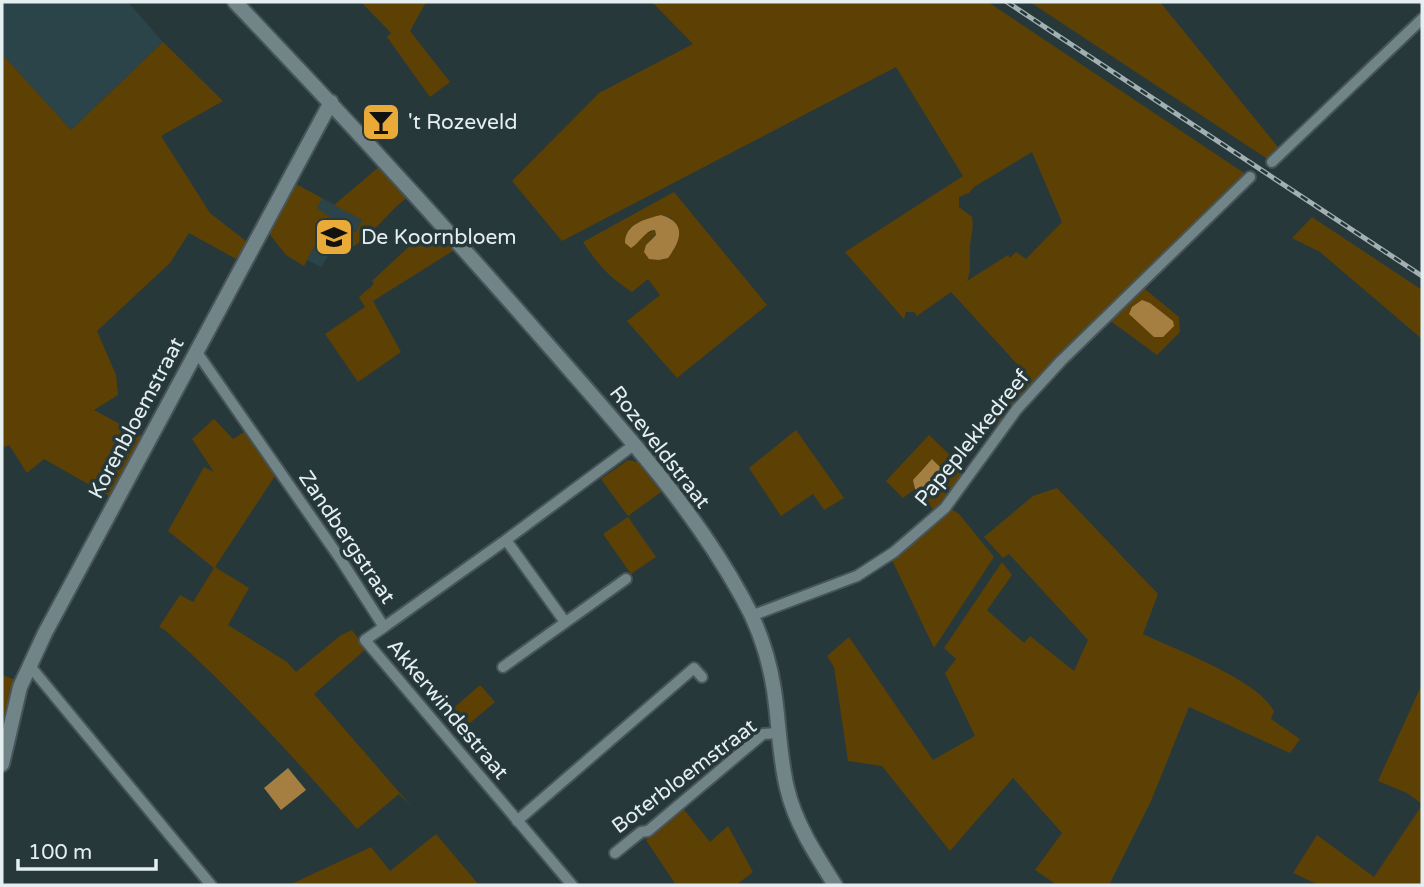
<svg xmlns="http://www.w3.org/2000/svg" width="1424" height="887" viewBox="0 0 1424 887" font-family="'Varela Round',sans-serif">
<rect width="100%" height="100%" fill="#27383b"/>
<path fill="#2b4449" d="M 2,2 L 128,2 L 163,42 L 71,130 L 2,54 Z
M 322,198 L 362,220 L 356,232 L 351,230 L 344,244 L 340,242 L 335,250 L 332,249 L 321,267 L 307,260 L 330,218 L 316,208 Z"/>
<path fill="#5d4004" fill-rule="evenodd" d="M 361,2 L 426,2 L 410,31 L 450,82 L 430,97 L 387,37 L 391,33 Z
M 652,2 L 988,2 L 1250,177 L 1140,285 L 1179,317 L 1180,332 L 1157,355 L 1105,317 L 1002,431 L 990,417 L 1030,378 L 951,292 L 917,316 L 914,312 L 906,312 L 904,319 L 845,252 L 963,176 L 896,67 L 562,241 L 512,181 L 599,93 L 693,44 ZM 1032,152 L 1062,222 L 1026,259 L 1016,252 L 1010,258 L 1008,255 L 967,281 C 972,269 969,259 970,246 C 971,235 974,228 972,217 L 959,207 L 959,197 L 969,193 L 974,187 Z
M 1030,2 L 1160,2 L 1282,152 L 1272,162 Z
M 163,42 L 223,101 L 161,136 L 210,213 L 247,242 L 236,259 L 189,233 L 170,263 L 97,331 L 116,375 L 118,395 L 94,410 L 142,436 L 109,496 L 44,459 L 27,473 L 9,445 L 2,448 L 2,54 L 71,130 Z
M 380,166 L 408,197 C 387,212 372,237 349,249 L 342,247 L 351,230 L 356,232 L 362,220 L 334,205 Z
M 294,183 L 322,198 L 317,208 L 330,217 L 304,266 L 286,255 L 268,232 Z
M 674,192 L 767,305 L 677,378 L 627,321 L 660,295 L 648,279 L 632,292 C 608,276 599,266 583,242 ZM 661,215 L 671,218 L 678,226 C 677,242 677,256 659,260 L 650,240 L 656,235 L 655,230 L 645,234 L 629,229 Z
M 1312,217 L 1422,290 L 1422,339 L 1320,252 L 1292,238 Z
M 417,239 L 446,247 L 451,244 L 456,249 L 373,301 L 401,352 L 358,382 L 325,334 L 365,307 L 359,297 L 374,284 L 372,281 Z
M 214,419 L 233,439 L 244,432 L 275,476 L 215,567 L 249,588 L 228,625 L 287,662 L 296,672 L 341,635 L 352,630 L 366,649 L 314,694 L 412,807 L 399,794 L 357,829 C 296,760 234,691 165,630 L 159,627 L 180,595 L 193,602 L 214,568 L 168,531 L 204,467 L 214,472 L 192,439 Z
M 796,430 L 844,498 L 824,510 L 813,494 L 781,516 L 749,468 Z
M 929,435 L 969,473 L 935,512 L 921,493 C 932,492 939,481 946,473 L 933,460 C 924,467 912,476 915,489 L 903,498 L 886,481 Z
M 628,460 L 638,462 L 661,492 L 628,516 L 601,479 Z
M 1057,488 L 1158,594 L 1143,634 C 1176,650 1257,679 1274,711 L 1271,719 L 1300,739 L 1290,753 L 1189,707 L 1151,801 L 1109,885 L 1057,885 L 1035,870 L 1062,833 L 1013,778 L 950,851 L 882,766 L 848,761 L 834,667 L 827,656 L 849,637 L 933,760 L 975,736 L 945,673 L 956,659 L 944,648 L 1002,562 L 1012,575 L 987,610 L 1024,643 L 1030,636 L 1074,671 L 1088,640 L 1009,554 L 1003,558 L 984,537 L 1033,496 Z
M 947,510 L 953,510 L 959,514 L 994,557 L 934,648 L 892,560 Z
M 628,517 L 656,557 L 631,574 L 603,534 Z
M 2,675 L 16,680 L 5,715 L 2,714 Z
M 1422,684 L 1422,804 L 1407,793 L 1378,781 Z
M 480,685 L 495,702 L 463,729 L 448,713 Z
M 1422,805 L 1422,885 L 1319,885 L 1293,873 L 1317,835 L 1374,877 Z
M 682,807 L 710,842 L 728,826 L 753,872 L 736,885 L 676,885 L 646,840 Z
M 436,834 L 479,885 L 289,885 L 371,847 L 390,871 Z"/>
<path fill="#a47f41" d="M 661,215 C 687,222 681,241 668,258 L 659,260 L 649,259 L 644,252 L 646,245 L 656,235 L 655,230 C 645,230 640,243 631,248 L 625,243 C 625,224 645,219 661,215 Z
M 1142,300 L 1150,303 L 1173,321 L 1174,326 L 1163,337 L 1154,337 L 1129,314 L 1132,307 Z
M 932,459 L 946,473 C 939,481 933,492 921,493 L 915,489 L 913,480 Z
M 288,768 L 306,790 L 281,810 L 264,788 Z"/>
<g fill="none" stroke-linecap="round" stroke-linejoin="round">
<defs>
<path id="minor" d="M 1272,162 L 1422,19
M 196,351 L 339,557 L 384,627 L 506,540 L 635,444
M 506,540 L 565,622
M 751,616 L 857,576 L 894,552 L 945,508 L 1017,409 L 1061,361 L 1250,177
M 384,627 L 365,640 L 572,885
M 29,665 L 211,885
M 503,667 L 626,579
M 517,821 L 694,668 L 702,677
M 615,853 L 641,832 L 648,831 L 763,734 L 778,733"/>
<path id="tertiary" d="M 235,2 C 342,114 447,229 549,346 C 618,425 691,504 742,597 C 758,625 769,658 774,690 C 779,722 779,755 787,788 C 795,823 816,855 835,885
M 2,764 L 20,687 L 45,633 L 331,102"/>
</defs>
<use href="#minor" stroke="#475558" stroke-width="14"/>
<use href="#tertiary" stroke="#475558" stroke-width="18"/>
<use href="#minor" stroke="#718488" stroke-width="10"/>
<use href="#tertiary" stroke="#718488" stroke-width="14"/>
<defs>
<path id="rail" d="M 1007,2 L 1422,276"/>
</defs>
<use href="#rail" stroke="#a3b0b3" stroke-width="5"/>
<use href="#rail" stroke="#27383b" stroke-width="2.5" stroke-dasharray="8" stroke-linecap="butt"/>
</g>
<defs>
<symbol id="bar-square" viewBox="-11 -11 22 22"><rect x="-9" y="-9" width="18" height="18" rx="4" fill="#e9aa38" stroke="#27383b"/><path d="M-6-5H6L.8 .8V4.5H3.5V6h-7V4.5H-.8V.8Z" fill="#111"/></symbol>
<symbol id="school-square" viewBox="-11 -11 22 22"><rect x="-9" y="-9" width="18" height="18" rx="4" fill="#e9aa38" stroke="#27383b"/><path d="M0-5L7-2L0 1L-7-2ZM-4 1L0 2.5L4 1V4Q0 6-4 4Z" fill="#111"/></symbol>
</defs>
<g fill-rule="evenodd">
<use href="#bar-square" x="359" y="100" width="44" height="44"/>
<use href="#school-square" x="312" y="215" width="44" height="44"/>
</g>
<g text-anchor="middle" stroke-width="7" stroke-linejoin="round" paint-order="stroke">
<g font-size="21" fill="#e5eff2" stroke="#27383b" text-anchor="start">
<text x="408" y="129">'t Rozeveld</text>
<text x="361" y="244">De Koornbloem</text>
</g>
<g font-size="21" fill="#e5eff2" stroke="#27383b">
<text transform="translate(136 418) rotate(-62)" y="7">Korenbloemstraat</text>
<text transform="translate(972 438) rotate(-51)" y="7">Papeplekkedreef</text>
<text transform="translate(660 447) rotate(52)" y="7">Rozeveldstraat</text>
<text transform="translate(347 537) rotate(56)" y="7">Zandbergstraat</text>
<text transform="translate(448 709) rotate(50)" y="7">Akkerwindestraat</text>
<text transform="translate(684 776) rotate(-37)" y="7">Boterbloemstraat</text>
</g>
</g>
<rect width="1424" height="887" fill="none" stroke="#e5eff2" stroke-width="7"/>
<path d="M18 859v10h138v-10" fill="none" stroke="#e5eff2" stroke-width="3.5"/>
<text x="28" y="859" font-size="21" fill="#e5eff2" stroke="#27383b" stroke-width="5" paint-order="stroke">100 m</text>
</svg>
